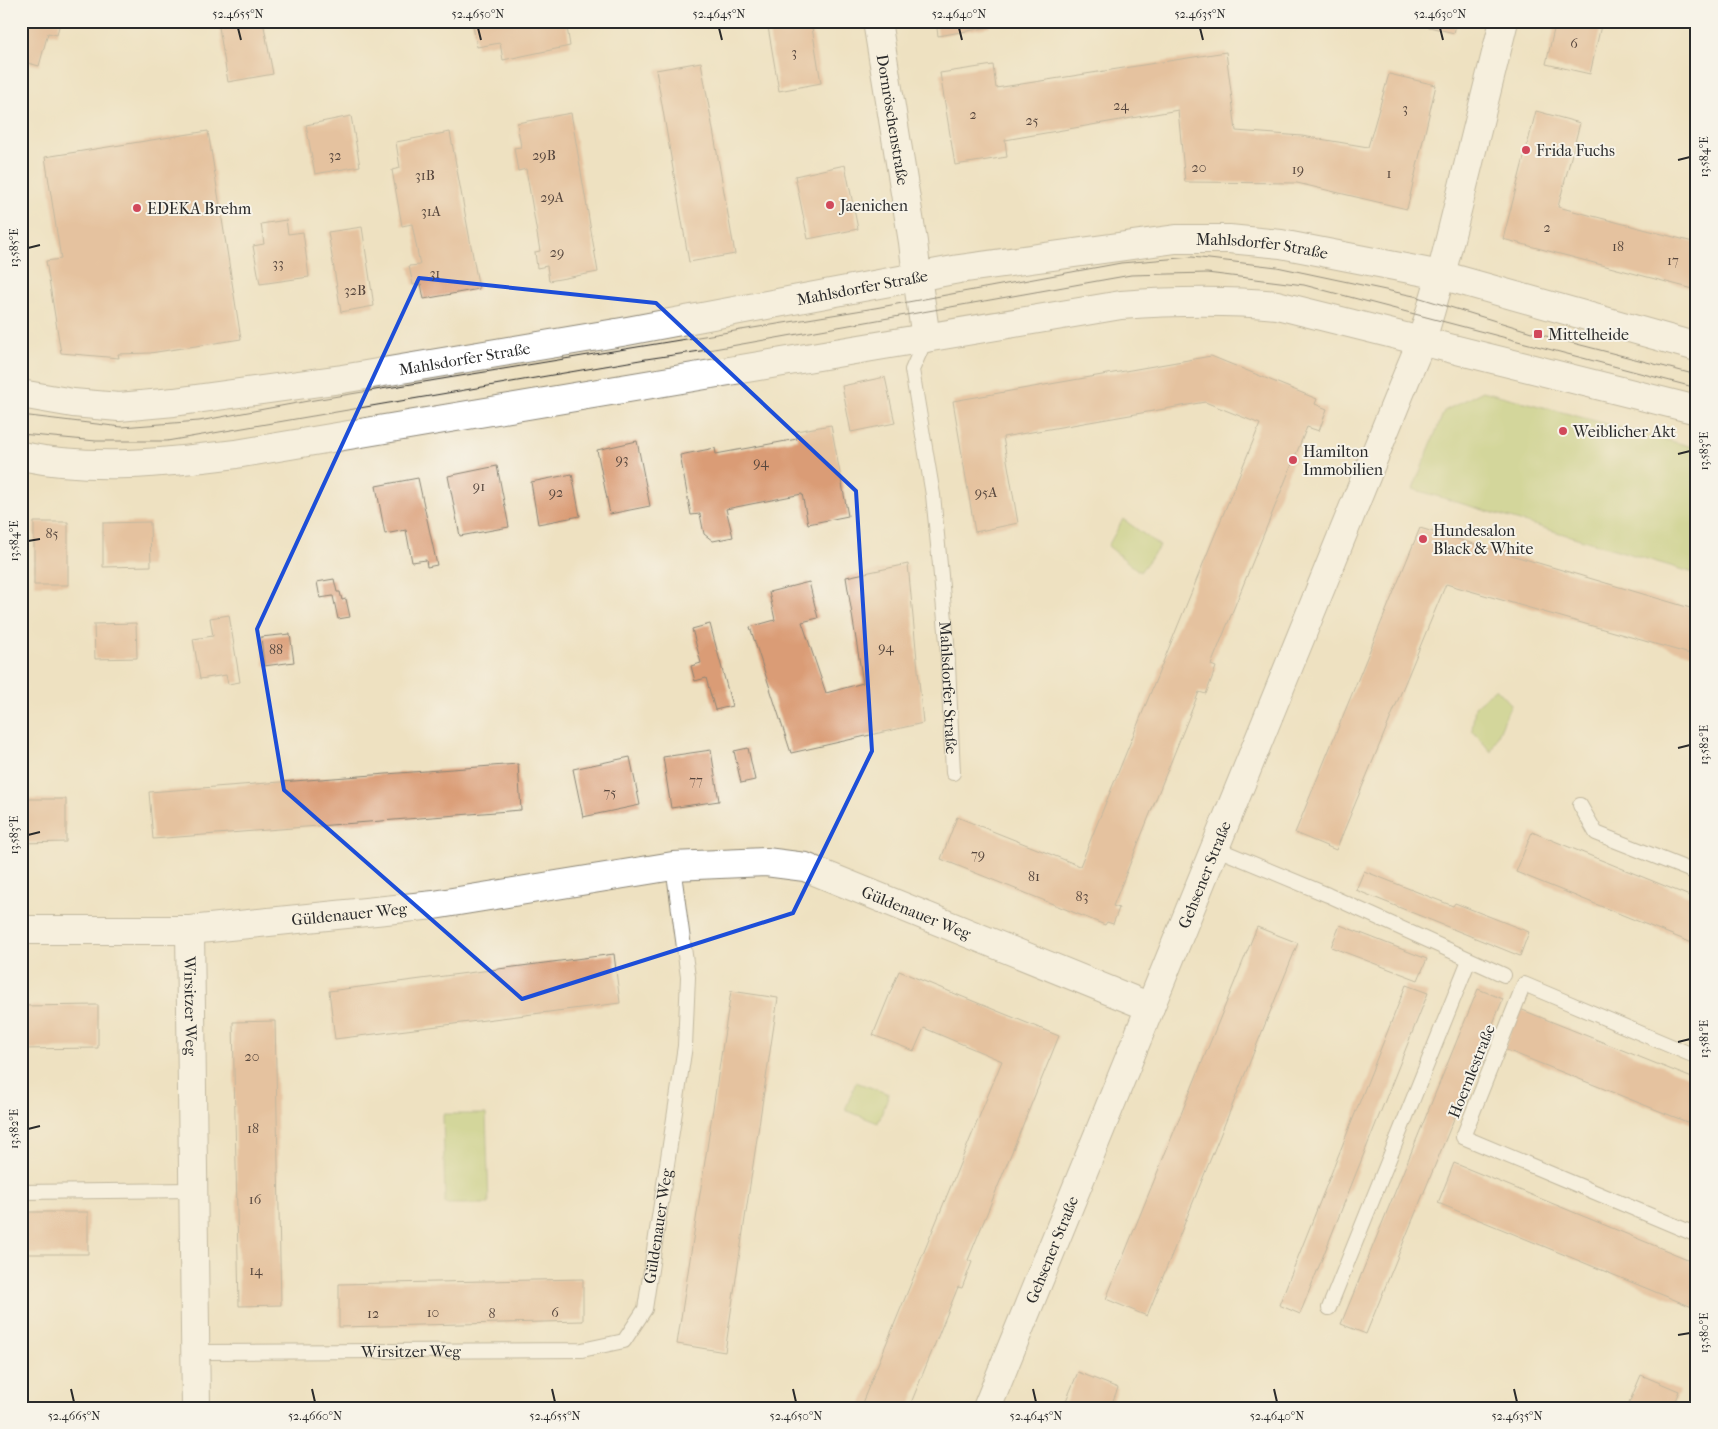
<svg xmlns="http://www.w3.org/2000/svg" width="1718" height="1429" viewBox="0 0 1718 1429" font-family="'IM FELL French Canon',serif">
<rect width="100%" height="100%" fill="#f7f3e8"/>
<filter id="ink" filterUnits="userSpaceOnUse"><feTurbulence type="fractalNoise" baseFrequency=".02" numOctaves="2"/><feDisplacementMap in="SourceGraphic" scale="10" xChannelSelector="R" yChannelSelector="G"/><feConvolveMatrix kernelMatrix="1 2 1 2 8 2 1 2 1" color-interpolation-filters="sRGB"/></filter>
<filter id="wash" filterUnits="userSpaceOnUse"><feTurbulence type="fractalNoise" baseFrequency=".0096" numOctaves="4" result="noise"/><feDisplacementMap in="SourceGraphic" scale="20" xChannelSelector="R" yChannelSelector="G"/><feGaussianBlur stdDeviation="1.12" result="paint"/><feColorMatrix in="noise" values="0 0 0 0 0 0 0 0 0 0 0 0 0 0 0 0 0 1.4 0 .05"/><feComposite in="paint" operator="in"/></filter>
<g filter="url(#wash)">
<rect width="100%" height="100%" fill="#eee1c1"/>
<path fill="#b2c86d" stroke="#6e7a4c" d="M 1483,391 L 1697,448 L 1697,574 L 1413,489 L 1444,411 Z
M 1123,519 L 1160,546 L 1140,572 L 1108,546 Z
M 1496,688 L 1511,704 L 1491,752 L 1472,730 L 1475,706 Z
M 856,1082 L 889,1094 L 878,1123 L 845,1110 Z
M 443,1114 L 486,1114 L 489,1204 L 445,1204 Z"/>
<g id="blocks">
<path fill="#da9c76" d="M 21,21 L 60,22 L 57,35 L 48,33 L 39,66 L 21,61 Z
M 251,21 L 263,21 L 273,74 L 228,82 L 219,27 Z
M 472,21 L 566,21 L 570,46 L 503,60 L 500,43 L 477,47 Z
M 613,21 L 632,21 L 633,22 L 614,26 Z
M 767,21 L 811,21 L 821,83 L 779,91 Z
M 936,21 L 989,21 L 990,27 L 938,36 Z
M 1405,21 L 1457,21 L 1454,33 Z
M 1556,21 L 1602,21 L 1590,74 L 1546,64 Z
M 1226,52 L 1236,131 L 1302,136 L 1368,147 L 1389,74 L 1436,85 L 1407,209 L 1297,183 L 1185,182 L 1178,110 L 1005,140 L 1007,157 L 955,165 L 940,73 L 993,65 L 996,88 Z
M 701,62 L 735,254 L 689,262 L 656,70 Z
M 1536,111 L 1580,123 L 1558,207 L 1697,243 L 1697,290 L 1503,239 Z
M 571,113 L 598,272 L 549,281 L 547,266 L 537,268 L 535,252 L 540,251 L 526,169 L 518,171 L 514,148 L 521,147 L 517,123 Z
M 351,116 L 360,166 L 315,174 L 306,125 Z
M 208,131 L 241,339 L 150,353 L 118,354 L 119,358 L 61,353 L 46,261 L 61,259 L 45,157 Z
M 450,132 L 479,289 L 424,299 L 421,284 L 413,285 L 409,266 L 420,265 L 412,224 L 402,226 L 392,170 L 400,168 L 396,142 Z
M 845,165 L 858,229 L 808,239 L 795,176 Z
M 286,220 L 288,234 L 303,232 L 309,277 L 260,284 L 253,246 L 264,244 L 261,224 Z
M 362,227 L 374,306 L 341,312 L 328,232 Z
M 1211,356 L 1317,399 L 1315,404 L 1327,409 L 1319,431 L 1307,427 L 1211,665 L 1216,667 L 1206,694 L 1199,692 L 1113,906 L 1119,908 L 1113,924 L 1107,922 L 1105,925 L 941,859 L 957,817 L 1080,866 L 1260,424 L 1205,402 L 1003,437 L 1018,523 L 975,532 L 953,401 Z
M 885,377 L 895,423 L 851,432 L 842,386 Z
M 831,425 L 848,516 L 808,524 L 802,494 L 726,509 L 733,537 L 713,541 L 704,534 L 700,514 L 691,515 L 680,455 L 715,448 L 716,454 L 797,439 L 796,431 Z
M 637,441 L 650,506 L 610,514 L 597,450 Z
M 497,466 L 509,527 L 460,536 L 448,476 Z
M 572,474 L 580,516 L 538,524 L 531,482 Z
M 418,478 L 437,565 L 427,567 L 426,560 L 412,562 L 406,530 L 385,534 L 376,486 Z
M 34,522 L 68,522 L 68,585 L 34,585 Z
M 150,522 L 151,566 L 103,567 L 103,523 Z
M 1420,528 L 1697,610 L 1697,656 L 1446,584 L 1336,850 L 1295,833 Z
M 908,564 L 923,723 L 791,753 L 750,627 L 775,620 L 769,592 L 809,582 L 818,618 L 802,622 L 826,693 L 863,683 L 846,577 Z
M 334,579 L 337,592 L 340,592 L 342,600 L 346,599 L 350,617 L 338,619 L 333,596 L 320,598 L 317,582 Z
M 229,615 L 240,682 L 228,684 L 226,675 L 200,679 L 193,639 L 213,636 L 210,618 Z
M 136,623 L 137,658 L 95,659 L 94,624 Z
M 710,624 L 732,706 L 715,710 L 706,678 L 695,681 L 691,666 L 701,663 L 692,629 Z
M 290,634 L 294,662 L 264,666 L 261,637 Z
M 748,748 L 755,780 L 741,783 L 734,751 Z
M 711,750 L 719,801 L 671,808 L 663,757 Z
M 630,757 L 640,805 L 583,817 L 573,769 Z
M 518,764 L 521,810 L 153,839 L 149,792 Z
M 21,799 L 66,799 L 66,842 L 21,843 Z
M 1532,832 L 1697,899 L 1697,945 L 1516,872 Z
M 1364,871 L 1453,906 L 1455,903 L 1529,932 L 1520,956 L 1356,890 Z
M 1340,925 L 1427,959 L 1418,980 L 1331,947 Z
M 1257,927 L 1298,943 L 1147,1316 L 1106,1299 Z
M 614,954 L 620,1003 L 335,1039 L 329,991 Z
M 899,971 L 1059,1036 L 968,1260 L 972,1262 L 962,1288 L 958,1287 L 909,1408 L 860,1408 L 1002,1061 L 924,1028 L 914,1051 L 873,1035 Z
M 1406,985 L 1428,993 L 1300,1314 L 1279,1305 Z
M 1478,989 L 1503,999 L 1366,1334 L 1341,1324 Z
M 731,991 L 778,998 L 725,1352 L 677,1344 Z
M 98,1005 L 98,1048 L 21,1049 L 21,1006 Z
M 1520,1009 L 1697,1080 L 1697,1126 L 1504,1049 Z
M 275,1021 L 281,1305 L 239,1306 L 233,1022 Z
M 1454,1163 L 1697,1263 L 1697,1309 L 1438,1203 Z
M 21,1212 L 88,1212 L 88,1254 L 21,1254 Z
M 583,1279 L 583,1321 L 339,1327 L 339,1284 Z
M 1078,1372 L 1118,1388 L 1110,1408 L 1063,1408 Z
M 1641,1375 L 1679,1391 L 1672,1408 L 1627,1408 Z"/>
</g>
</g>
<g filter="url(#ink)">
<use href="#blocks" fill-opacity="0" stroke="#8c8676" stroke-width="1"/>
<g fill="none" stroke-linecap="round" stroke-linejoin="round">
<defs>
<g id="service">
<path id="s1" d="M 926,338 L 912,370 L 933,495 L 940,565 L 947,642 L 953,773"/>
<path d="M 1580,805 L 1596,833 L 1697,873"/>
<path d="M 1215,848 L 1328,895 L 1504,975"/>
<path d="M 1697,1057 L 1524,984 L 1463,1137 L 1697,1235"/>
<path d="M 21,1192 L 194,1190"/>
<path d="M 1329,1308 L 1469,960"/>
<path id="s2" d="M 196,1352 L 582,1350 L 624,1341 L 645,1309 L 685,1046 L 688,977 L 673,866"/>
</g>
<g id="minor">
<path id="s3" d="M 877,21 L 913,242 L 917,277"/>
<path d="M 1441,275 L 1504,21"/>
<path id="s4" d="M 21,930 L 190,930 L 434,905 L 673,866 L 766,862 L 805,867 L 1150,1007"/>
<path id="s5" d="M 190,930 L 196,1408"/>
</g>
<g id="secondary">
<path d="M 917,277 L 926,338"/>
<path id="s6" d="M 21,394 L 73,403 L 119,407 L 174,402 L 342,379 L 622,332 L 959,269 L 1176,239 L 1229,239 L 1281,244 L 1441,275 L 1697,347"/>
<path d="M 21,456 C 94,471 163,463 236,454 L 1121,305 C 1174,301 1224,300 1277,305 L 1697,410"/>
<path id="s7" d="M 987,1408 L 1409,371 L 1422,340 L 1441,275"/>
</g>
</defs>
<use href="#service" stroke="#8c8676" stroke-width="16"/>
<use href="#minor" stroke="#8c8676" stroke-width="30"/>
<use href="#secondary" stroke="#8c8676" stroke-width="30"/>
<use href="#service" stroke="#fff" stroke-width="14"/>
<use href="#minor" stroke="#fff" stroke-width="28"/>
<use href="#secondary" stroke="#fff" stroke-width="28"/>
<path stroke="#2b2b2b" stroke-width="1" d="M 21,415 L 122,427 L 199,421 L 308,401 L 875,308 L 1121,263 L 1192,257 L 1277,267 L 1414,296 L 1538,334 L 1697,375
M 21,434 L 96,441 L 167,441 L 646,359 L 714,349 L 1131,275 L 1207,273 L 1304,285 L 1697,388"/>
</g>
</g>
<path d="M0 0H1718V1429H0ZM 419,278 L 656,303 L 856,491 L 872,751 L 793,913 L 522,999 L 284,790 L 257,629 Z" fill="#eee1c1" fill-opacity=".55" fill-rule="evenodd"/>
<path fill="none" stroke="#1d4ed8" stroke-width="4" stroke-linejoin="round" d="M 419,278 L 656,303 L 856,491 L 872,751 L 793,913 L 522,999 L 284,790 L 257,629 Z"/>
<path fill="none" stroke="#2b2b2b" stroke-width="2" d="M 238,28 L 241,40M 478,28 L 481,40M 719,28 L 722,40M 959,28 L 962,40M 1200,28 L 1203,40M 1440,28 L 1443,40M 1678,160 L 1690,157M 28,248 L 40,245M 1678,454 L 1690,451M 28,541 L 40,539M 1678,748 L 1690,745M 28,835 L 40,832M 1678,1042 L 1690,1039M 28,1129 L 40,1126M 1678,1335 L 1690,1333M 71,1389 L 74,1402M 312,1389 L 315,1402M 552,1389 L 555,1402M 793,1389 L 796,1402M 1033,1389 L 1036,1402M 1274,1389 L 1277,1402M 1514,1389 L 1517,1402"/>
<g fill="#d1495b" stroke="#f7f3e8" stroke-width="2">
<circle cx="1526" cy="150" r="5"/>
<circle cx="830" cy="205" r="5"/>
<circle cx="137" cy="208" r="5"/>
<rect x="1533" y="329" width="10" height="10" rx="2.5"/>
<circle cx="1563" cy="431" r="5"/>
<circle cx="1293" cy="460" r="5"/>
<circle cx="1423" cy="539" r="5"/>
</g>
<g text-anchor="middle" stroke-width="4" stroke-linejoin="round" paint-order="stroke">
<g font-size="14" fill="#57473e">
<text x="1574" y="48">6</text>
<text x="794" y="57">3</text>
<text x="1121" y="110">24</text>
<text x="1405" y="113">3</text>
<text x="973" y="119">2</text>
<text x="1032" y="125">25</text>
<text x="335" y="160">32</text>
<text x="544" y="160">29B</text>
<text x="1199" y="172">20</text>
<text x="1298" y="174">19</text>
<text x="1389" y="178">1</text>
<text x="425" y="180">31B</text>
<text x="552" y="202">29A</text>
<text x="431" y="216">31A</text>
<text x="1547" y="232">2</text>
<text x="1618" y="251">18</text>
<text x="557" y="257">29</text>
<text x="1673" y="265">17</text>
<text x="278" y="268">33</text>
<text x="435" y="278">31</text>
<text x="355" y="295">32B</text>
<text x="622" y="464">93</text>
<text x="761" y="467">94</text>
<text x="479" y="491">91</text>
<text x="556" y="497">92</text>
<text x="986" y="497">95A</text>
<text x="52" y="538">85</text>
<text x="886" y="652">94</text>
<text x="276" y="654">88</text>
<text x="696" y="785">77</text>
<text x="610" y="797">75</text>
<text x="978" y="859">79</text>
<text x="1034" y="881">81</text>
<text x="1082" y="901">83</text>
<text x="252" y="1061">20</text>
<text x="253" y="1133">18</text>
<text x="255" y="1204">16</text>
<text x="256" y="1275">14</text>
<text x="433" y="1317">10</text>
<text x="555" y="1317">6</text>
<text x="373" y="1318">12</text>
<text x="492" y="1318">8</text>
</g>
<g font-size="16" fill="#2b2b2b" stroke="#f7f3e8">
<text dy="6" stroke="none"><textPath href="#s3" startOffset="100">Dornröschenstraße</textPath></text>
<text dy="6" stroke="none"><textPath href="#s6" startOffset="1256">Mahlsdorfer Straße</textPath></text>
<text dy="6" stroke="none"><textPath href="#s6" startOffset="852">Mahlsdorfer Straße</textPath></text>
<text dy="6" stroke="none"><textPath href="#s6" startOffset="448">Mahlsdorfer Straße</textPath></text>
<text dy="6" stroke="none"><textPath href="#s1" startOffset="355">Mahlsdorfer Straße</textPath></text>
<text dy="6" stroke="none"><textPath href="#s7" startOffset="576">Gehsener Straße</textPath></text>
<text dy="6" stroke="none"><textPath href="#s4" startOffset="909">Güldenauer Weg</textPath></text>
<text dy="6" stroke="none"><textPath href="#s4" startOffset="329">Güldenauer Weg</textPath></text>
<text dy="6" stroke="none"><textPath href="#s5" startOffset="76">Wirsitzer Weg</textPath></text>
<text transform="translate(1471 1071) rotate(-68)" y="6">Hoernlestraße</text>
<text dy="6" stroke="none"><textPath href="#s2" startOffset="551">Güldenauer Weg</textPath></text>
<text dy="6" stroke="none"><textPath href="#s7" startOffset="171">Gehsener Straße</textPath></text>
<text dy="6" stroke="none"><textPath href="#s2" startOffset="215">Wirsitzer Weg</textPath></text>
</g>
<g font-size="16" fill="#2b2b2b" stroke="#f7f3e8" text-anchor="start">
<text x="1536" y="156">Frida Fuchs</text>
<text x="840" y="211">Jaenichen</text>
<text x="147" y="214">EDEKA Brehm</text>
<text x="1548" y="340">Mittelheide</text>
<text x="1573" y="437">Weiblicher Akt</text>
<text x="1303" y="457">Hamilton<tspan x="1303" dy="18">Immobilien</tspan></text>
<text x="1433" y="536">Hundesalon<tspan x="1433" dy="18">Black &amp; White</tspan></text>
</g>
</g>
<rect width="1718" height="1429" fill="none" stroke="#f7f3e8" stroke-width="55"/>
<rect x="28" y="28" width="1662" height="1374" fill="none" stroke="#2b2b2b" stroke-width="2"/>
<g font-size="12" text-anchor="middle" fill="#2b2b2b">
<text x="238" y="18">52.4655°N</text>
<text x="478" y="18">52.4650°N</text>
<text x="719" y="18">52.4645°N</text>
<text x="959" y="18">52.4640°N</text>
<text x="1200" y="18">52.4635°N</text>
<text x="1440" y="18">52.4630°N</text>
<text transform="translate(1704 157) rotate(-90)" y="4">13.584°E</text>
<text transform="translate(14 248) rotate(-90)" y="4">13.585°E</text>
<text transform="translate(1704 451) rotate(-90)" y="4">13.583°E</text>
<text transform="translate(14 541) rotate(-90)" y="4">13.584°E</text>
<text transform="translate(1704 745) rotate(-90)" y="4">13.582°E</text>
<text transform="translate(14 835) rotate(-90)" y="4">13.583°E</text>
<text transform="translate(1704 1039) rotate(-90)" y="4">13.581°E</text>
<text transform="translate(14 1129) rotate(-90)" y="4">13.582°E</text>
<text transform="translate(1704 1333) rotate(-90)" y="4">13.580°E</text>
<text x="74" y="1420">52.4665°N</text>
<text x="315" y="1420">52.4660°N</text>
<text x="555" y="1420">52.4655°N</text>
<text x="796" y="1420">52.4650°N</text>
<text x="1036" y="1420">52.4645°N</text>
<text x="1277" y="1420">52.4640°N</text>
<text x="1517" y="1420">52.4635°N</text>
</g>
</svg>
